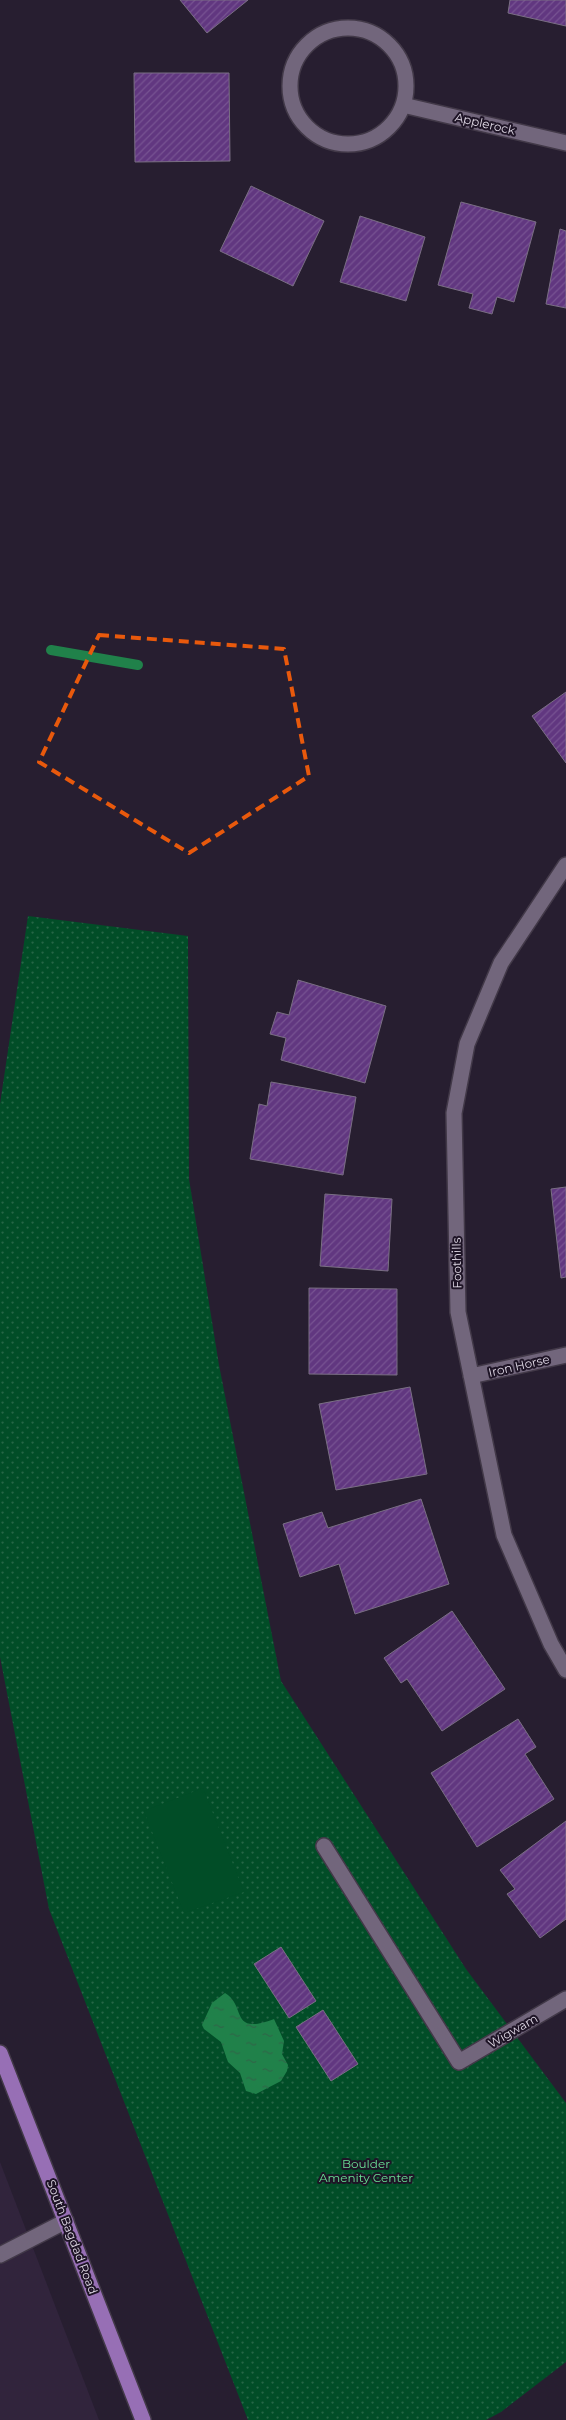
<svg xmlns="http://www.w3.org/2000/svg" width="566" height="2420" viewBox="0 0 566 2420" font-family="Montserrat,sans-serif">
<defs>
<pattern id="park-dots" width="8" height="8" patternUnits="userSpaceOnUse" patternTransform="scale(1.25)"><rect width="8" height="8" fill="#014d27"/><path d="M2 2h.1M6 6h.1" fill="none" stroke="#266646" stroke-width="1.8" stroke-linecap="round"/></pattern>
<pattern id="water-ripples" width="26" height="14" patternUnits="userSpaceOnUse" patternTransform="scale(1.25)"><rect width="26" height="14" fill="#20814a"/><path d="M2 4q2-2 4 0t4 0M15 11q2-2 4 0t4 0" fill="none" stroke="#2e6748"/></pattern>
<pattern id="building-hatch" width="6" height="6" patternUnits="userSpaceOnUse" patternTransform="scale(1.25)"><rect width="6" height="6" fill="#613780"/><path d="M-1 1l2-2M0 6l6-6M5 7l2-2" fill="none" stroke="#775392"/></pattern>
</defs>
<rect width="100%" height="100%" fill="#271e30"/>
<path fill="#31243c" d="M 0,2162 L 99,2420 L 0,2420 Z"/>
<path fill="url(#park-dots)" d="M 28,916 L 188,936 L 189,1179 L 219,1365 L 281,1681 L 466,1969 L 566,2103 L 566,2362 L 501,2412 L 486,2420 L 248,2420 L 49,1909 L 0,1657 L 0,1104 Z"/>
<path fill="#014d27" d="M 203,1788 L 244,1892 L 184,1913 L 144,1811 Z"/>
<path fill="url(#water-ripples)" d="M 225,1993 C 247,2006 229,2036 274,2019 L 284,2041 L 282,2054 L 288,2065 L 287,2071 L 281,2081 L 256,2094 L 246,2091 L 240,2073 L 228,2062 L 221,2042 L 204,2029 L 202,2025 L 212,2003 Z"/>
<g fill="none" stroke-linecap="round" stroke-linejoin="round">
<path stroke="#20814a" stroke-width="10" d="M 51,650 L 138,665"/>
</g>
<path fill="url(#building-hatch)" stroke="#7a6f84" d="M 180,0 L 248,0 L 207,33 Z
M 510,0 L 566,0 L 566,26 L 508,13 Z
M 134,73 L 229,73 L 230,161 L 135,162 Z
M 251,186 L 324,221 L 293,286 L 220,251 Z
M 461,202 L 536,222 L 514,302 L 497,297 L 492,314 L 469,308 L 473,294 L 438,285 Z
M 360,216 L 425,237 L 406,301 L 340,282 Z
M 560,229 L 566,231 L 566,308 L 546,304 Z
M 566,692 L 566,763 L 532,716 Z
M 298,980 L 386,1006 L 365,1083 L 281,1060 L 286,1038 L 270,1034 L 277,1012 L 289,1015 Z
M 271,1082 L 356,1097 L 343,1175 L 250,1159 L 259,1104 L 267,1106 Z
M 566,1187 L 566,1277 L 561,1278 L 551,1189 Z
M 325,1194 L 392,1199 L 388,1271 L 320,1266 Z
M 309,1288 L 397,1289 L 397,1375 L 309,1374 Z
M 410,1387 L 427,1474 L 336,1490 L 319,1404 Z
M 421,1499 L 449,1584 L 355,1614 L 339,1564 L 300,1577 L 283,1524 L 322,1512 L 328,1528 Z
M 452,1611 L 505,1689 L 442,1731 L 407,1679 L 401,1683 L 384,1658 Z
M 518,1719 L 536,1747 L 525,1754 L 554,1799 L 477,1847 L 431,1773 Z
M 566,1821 L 566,1919 L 540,1938 L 507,1894 L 515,1889 L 500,1870 Z
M 281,1947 L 316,2001 L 289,2018 L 254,1964 Z
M 323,2010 L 358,2064 L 331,2081 L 296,2027 Z"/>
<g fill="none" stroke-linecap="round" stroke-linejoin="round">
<defs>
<path id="minor" d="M290 86a58 58 0 1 1 116 0a58 58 0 1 1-116 0Z
M 403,105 L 566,143
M 566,865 L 501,963 L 467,1044 L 454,1113 L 458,1312 L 504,1535 L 551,1644 L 566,1670
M 471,1376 L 566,1355
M 324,1846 L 459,2062 L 566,1999
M 0,2255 L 66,2221"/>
<path id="major" d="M 0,2053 L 143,2420"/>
</defs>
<use href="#minor" stroke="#423948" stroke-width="18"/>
<use href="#major" stroke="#423948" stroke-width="18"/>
<use href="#minor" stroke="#72667c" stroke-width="15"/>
<use href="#major" stroke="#976fb5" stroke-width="15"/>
</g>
<path fill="none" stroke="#e8590c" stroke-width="4" stroke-dasharray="10 6" stroke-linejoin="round" d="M 99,635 L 284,649 L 309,776 L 189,853 L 39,762 Z"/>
<g text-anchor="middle" stroke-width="4" stroke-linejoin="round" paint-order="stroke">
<g font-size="12" fill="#dfd8e5" stroke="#1e1426">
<text transform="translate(485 124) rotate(13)" y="4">Applerock</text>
<text transform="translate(457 1263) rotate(-91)" y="4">Foothills</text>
<text transform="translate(519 1366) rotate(-13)" y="4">Iron Horse</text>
<text transform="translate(513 2031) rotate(-30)" y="4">Wigwam</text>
<text transform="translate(72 2237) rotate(69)" y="4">South Bagdad Road</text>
</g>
<g font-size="12" fill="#69e095" stroke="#1e1426">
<text x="366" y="2168">Boulder<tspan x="366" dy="14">Amenity Center</tspan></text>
</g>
</g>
</svg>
